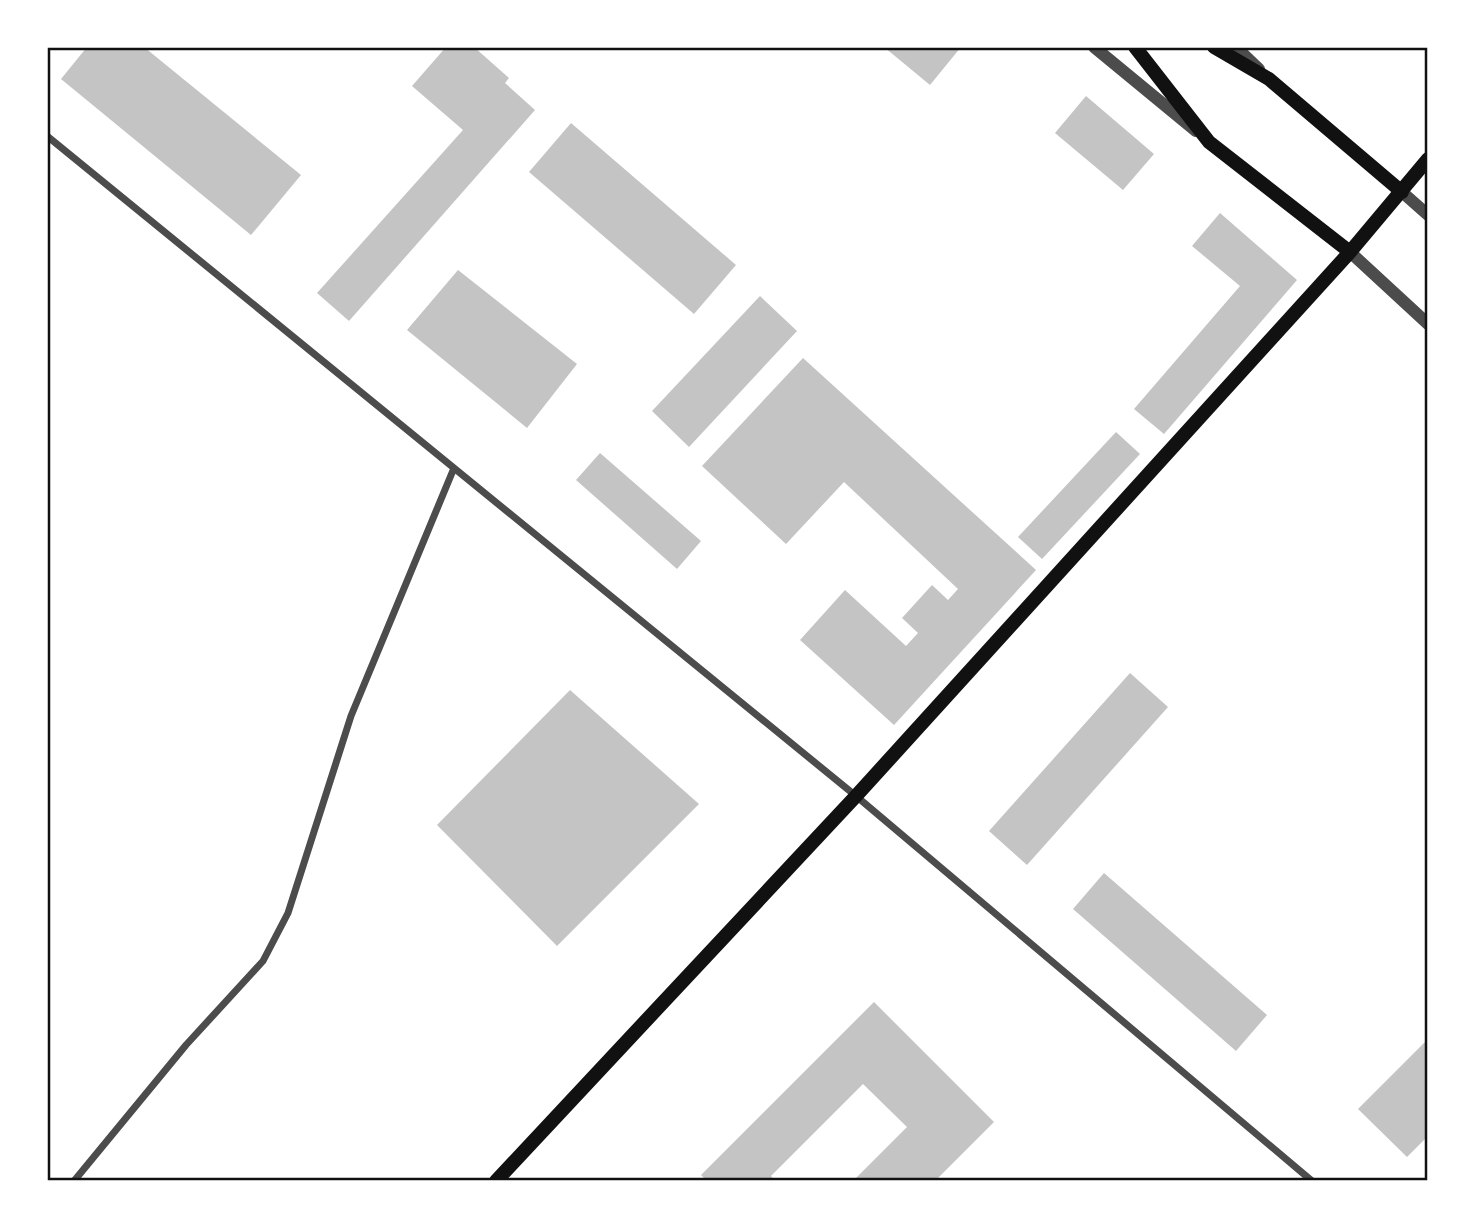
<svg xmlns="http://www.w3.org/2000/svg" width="1475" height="1228" viewBox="0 0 1475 1228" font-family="Barlow,sans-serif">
<rect width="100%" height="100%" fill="#fff"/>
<path fill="#c4c4c4" d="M 87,47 L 144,47 L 301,175 L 251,235 L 61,79 Z
M 446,47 L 474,47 L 509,78 L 505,83 L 535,110 L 349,321 L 317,293 L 463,130 L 412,86 Z
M 884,47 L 961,47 L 930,85 Z
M 1086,96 L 1154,154 L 1123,190 L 1055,133 Z
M 571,123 L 736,265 L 694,314 L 529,172 Z
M 1220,213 L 1297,280 L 1164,434 L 1134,409 L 1240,286 L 1192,246 Z
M 458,270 L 577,364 L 527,428 L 407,330 Z
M 760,296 L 797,331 L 689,447 L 652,411 Z
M 803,358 L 1036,570 L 894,725 L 800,640 L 845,590 L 906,646 L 918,633 L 902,618 L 932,585 L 948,600 L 958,589 L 844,482 L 786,544 L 702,466 Z
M 1116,432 L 1140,454 L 1042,559 L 1018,537 Z
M 600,453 L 701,541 L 677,569 L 576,480 Z
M 1130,673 L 1168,707 L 1027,865 L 989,831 Z
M 570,690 L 699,804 L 557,946 L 437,825 Z
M 1104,873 L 1267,1015 L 1236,1051 L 1073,909 Z
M 874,1002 L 994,1122 L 935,1181 L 853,1181 L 907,1127 L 863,1084 L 771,1176 L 775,1181 L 707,1181 L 701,1175 Z
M 1426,1041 L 1428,1136 L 1407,1157 L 1358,1109 Z"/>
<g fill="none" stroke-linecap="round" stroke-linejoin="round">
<path stroke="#4c4c4c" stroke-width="7" d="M 47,136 L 856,796 L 1312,1181
M 74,1181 L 186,1045 L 263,961 L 288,913 L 351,716 L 454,468"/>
<path stroke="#4c4c4c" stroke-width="12" d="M 1094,47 L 1196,131
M 1236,47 L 1259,69
M 1402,192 L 1428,215
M 1350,252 L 1428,324"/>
<path stroke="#111" stroke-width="14" d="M 1135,47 L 1209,142 L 1350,252
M 1214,47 L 1269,79 L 1402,192
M 496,1181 L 856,796 L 1350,252 L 1428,159"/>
</g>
<rect width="1475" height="1228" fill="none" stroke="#ffffff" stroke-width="98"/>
<rect x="49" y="49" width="1377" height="1130" fill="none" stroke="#111" stroke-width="2.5"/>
</svg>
